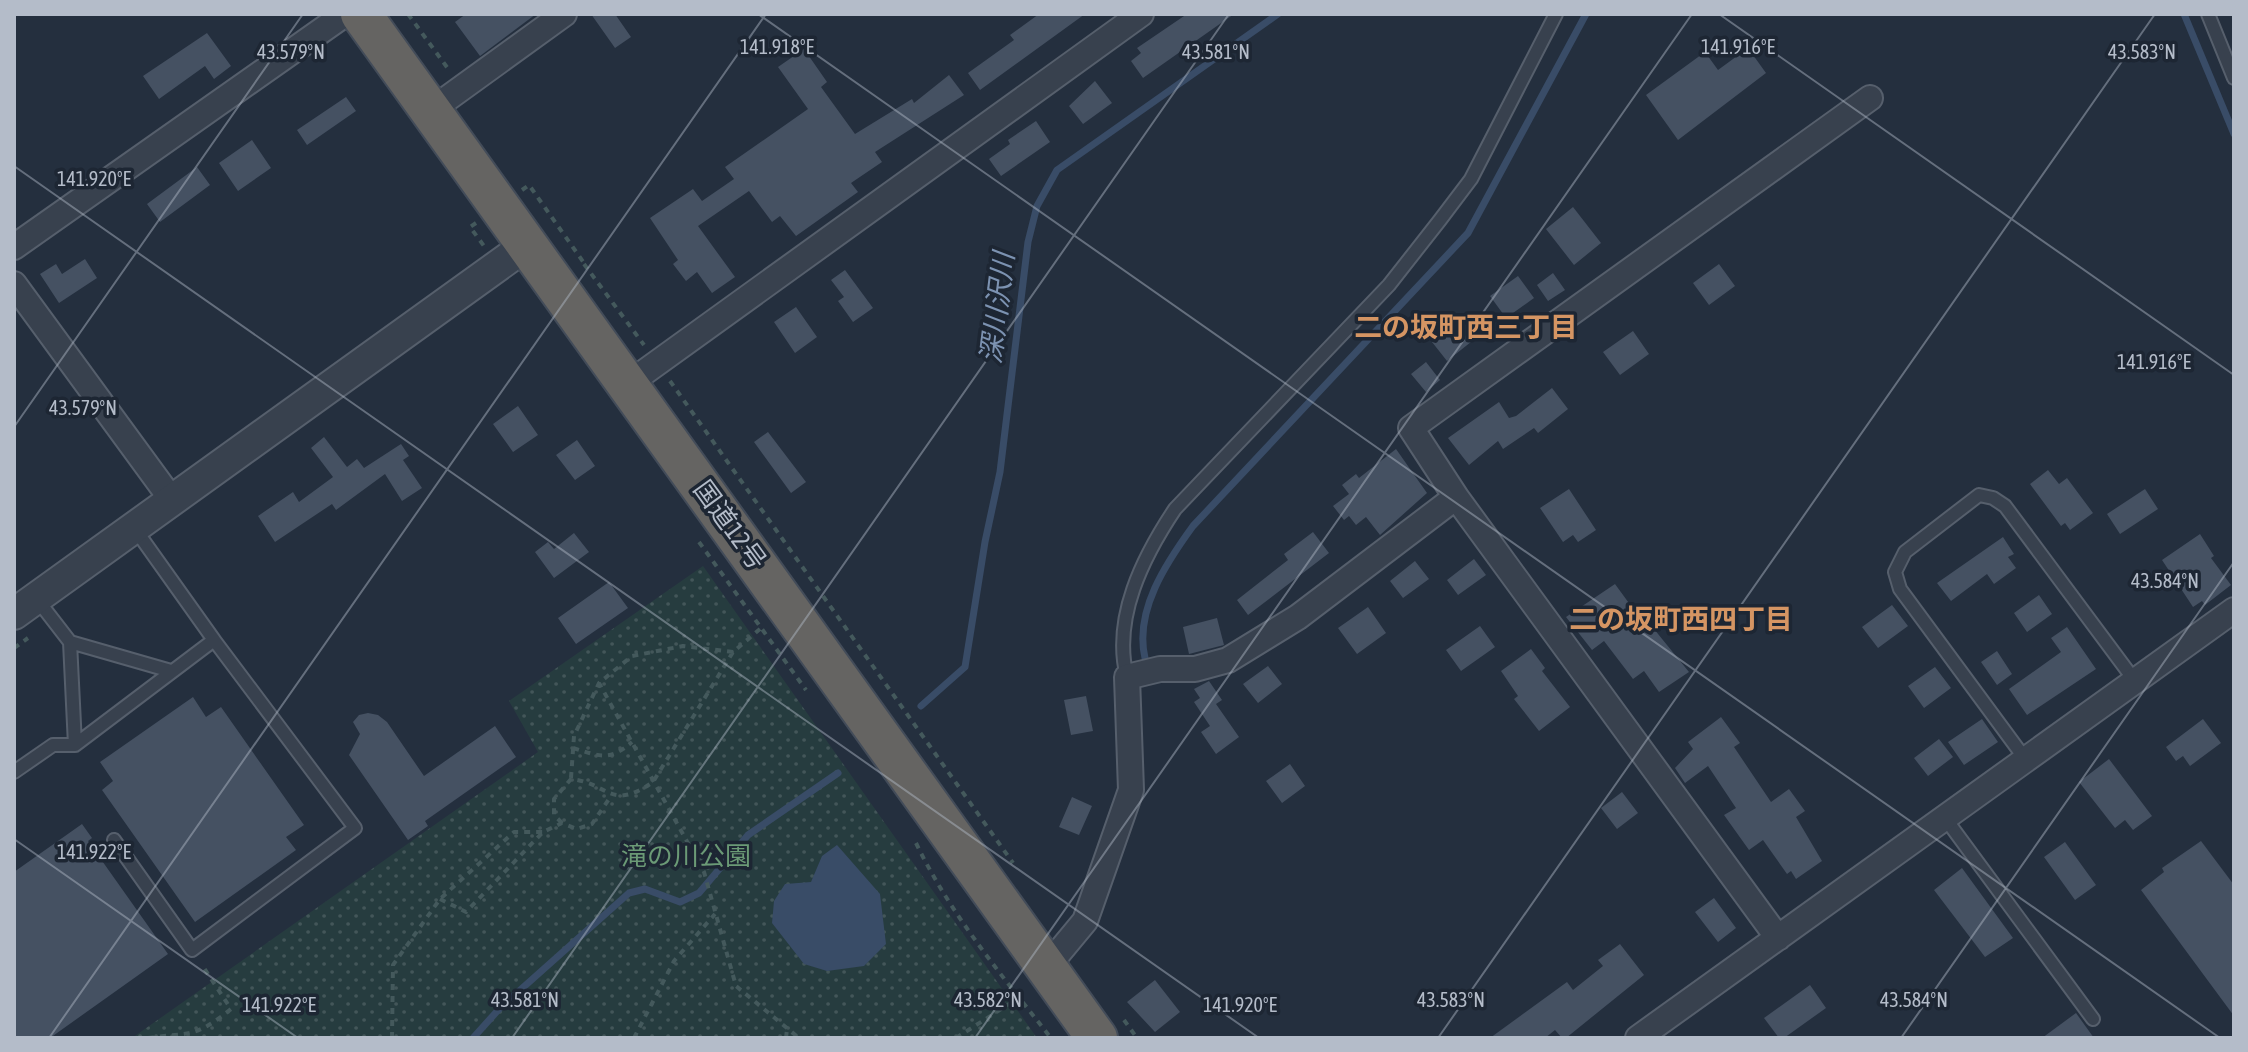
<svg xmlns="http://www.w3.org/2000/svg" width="2248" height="1052" viewBox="0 0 2248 1052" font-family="'Asap Condensed','Noto Sans JP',sans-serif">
<defs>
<pattern id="park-dots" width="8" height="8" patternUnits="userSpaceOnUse" patternTransform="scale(2)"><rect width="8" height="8" fill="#263c3f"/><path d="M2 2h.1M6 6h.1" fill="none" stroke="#435659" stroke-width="1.8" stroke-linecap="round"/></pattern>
</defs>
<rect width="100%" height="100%" fill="#242f3e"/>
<path fill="url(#park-dots)" d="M 703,566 L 1037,1038 L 132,1038 L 538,752 L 509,701 Z"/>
<path fill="#394c67" d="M 837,845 L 880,894 L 886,944 L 864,966 L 827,971 L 804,964 L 772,923 L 774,901 L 785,884 L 811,882 L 822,856 Z"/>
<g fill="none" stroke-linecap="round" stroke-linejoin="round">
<path stroke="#394c67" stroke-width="7" d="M 2184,14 L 2234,134
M 1145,658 C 1134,611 1166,563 1193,526 L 1468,233 L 1586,14
M 921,706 L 965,667 L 985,542 L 1000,472 L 1028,242 L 1037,206 L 1057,170 L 1278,14
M 473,1038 L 500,1008 L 629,893 L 645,889 L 680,902 L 699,893 L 748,835 L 838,773"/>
</g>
<path fill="#455162" d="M 466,14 L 536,14 L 480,56 L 455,22 Z
M 591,14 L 615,14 L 631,37 L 615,48 Z
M 1039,14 L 1085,14 L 980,90 L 968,73 L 1014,40 L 1010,35 Z
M 1187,14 L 1234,14 L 1143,78 L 1131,61 L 1141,53 L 1137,48 Z
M 207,33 L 231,66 L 214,79 L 205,66 L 159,99 L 143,76 Z
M 1748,48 L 1766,73 L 1678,140 L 1646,95 L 1705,52 L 1718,70 Z
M 804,49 L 827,82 L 821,87 L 855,134 L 912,99 L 914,103 L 949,75 L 964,95 L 875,152 L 882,162 L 851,183 L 858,192 L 796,236 L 780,216 L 772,222 L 749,191 L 698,226 L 735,277 L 712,293 L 697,272 L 686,281 L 673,264 L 678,260 L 650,218 L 693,189 L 702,201 L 734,179 L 725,167 L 808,109 L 778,67 Z
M 1095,81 L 1112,103 L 1083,124 L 1069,106 Z
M 346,97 L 356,111 L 307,145 L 297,130 Z
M 1036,121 L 1050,142 L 1001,176 L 989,159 L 1010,144 L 1008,140 Z
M 252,140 L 271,168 L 238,191 L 219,163 Z
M 197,167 L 210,185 L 160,222 L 147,204 Z
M 1573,207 L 1601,243 L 1574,265 L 1546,229 Z
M 85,259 L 97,278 L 59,303 L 40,274 L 56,264 L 62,274 Z
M 1719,264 L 1735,286 L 1709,305 L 1693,283 Z
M 845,270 L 873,308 L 853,322 L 838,301 L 844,297 L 831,280 Z
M 1553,273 L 1565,290 L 1548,301 L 1537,285 Z
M 1518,276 L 1534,298 L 1506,318 L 1490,296 Z
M 796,307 L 817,337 L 795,353 L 774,322 Z
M 1461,319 L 1476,338 L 1447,361 L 1432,342 Z
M 1633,331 L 1649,354 L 1620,375 L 1603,352 Z
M 1426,362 L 1440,380 L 1426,392 L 1411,374 Z
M 1552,388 L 1568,409 L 1538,433 L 1534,428 L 1503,449 L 1498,441 L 1469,465 L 1448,438 L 1499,402 L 1509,418 L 1516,416 Z
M 518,406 L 538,435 L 513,452 L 493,424 Z
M 768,432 L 806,482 L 791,493 L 754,442 Z
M 324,437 L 347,467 L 357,459 L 364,468 L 401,444 L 409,456 L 403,460 L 422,488 L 402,501 L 385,474 L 336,510 L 332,504 L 275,542 L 258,516 L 293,492 L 299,502 L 333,477 L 311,448 Z
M 577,440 L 595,466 L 575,480 L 556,455 Z
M 1396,449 L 1427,493 L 1380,535 L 1366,517 L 1356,525 L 1349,516 L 1344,520 L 1333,506 L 1349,494 L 1342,485 L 1356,474 L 1359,478 Z
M 2048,470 L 2059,484 L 2067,478 L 2093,513 L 2070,530 L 2065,523 L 2061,526 L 2030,484 Z
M 1569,489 L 1596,530 L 1578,542 L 1573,535 L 1563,542 L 1540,508 Z
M 2145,489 L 2158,509 L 2120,534 L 2107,514 Z
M 1313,532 L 1329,553 L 1248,615 L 1237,600 L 1288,560 L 1284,554 Z
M 574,533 L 589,552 L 554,578 L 535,552 L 548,542 L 554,549 Z
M 2200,534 L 2214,556 L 2211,558 L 2231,585 L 2205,605 L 2202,601 L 2193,607 L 2162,560 Z
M 2003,537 L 2014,554 L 2008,557 L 2016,568 L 1994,584 L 1987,574 L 1951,601 L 1937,583 Z
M 1474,559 L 1486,575 L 1458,595 L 1447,580 Z
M 1415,561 L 1429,579 L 1403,598 L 1390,581 Z
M 609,582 L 628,608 L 576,644 L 558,618 Z
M 1615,584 L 1642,621 L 1645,618 L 1689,672 L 1659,692 L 1644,671 L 1633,679 L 1604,641 L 1592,650 L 1566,617 Z
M 2039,595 L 2052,614 L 2027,632 L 2014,613 Z
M 1892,605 L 1908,626 L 1878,648 L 1862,627 Z
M 1368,607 L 1386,633 L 1357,654 L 1338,628 Z
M 1217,618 L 1224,645 L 1189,654 L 1183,627 Z
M 1480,626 L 1495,647 L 1461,671 L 1446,650 Z
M 2067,627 L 2096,669 L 2027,715 L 2009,689 L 2061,652 L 2051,638 Z
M 1531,649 L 1545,668 L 1542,671 L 1570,707 L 1539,731 L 1514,699 L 1518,696 L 1501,671 Z
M 1997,651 L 2012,674 L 1997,685 L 1981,662 Z
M 1268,666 L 1282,684 L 1258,703 L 1243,684 Z
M 1935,667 L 1951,688 L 1924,708 L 1908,686 Z
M 1209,681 L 1222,700 L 1216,704 L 1239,737 L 1216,754 L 1201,732 L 1210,726 L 1194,702 L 1200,698 L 1194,689 Z
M 1086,696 L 1093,731 L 1071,735 L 1064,700 Z
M 193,697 L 206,717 L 221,707 L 304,825 L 286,837 L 296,850 L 195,922 L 102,790 L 113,781 L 100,762 Z
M 368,713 L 378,715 L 387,722 L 424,776 L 495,726 L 516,757 L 425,821 L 428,826 L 408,840 L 349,755 L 360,734 L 353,722 L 359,715 Z
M 1721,717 L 1740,743 L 1734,747 L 1771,802 L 1789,789 L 1805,811 L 1796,817 L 1822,861 L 1796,879 L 1791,871 L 1787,874 L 1763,840 L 1749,850 L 1724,815 L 1736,808 L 1708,766 L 1685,783 L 1675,768 L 1693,749 L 1688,742 Z
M 1982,719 L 1998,742 L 1964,765 L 1948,742 Z
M 2203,719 L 2221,743 L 2190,766 L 2183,756 L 2176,761 L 2166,747 Z
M 1939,739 L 1953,757 L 1928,776 L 1914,758 Z
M 2109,759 L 2152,816 L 2133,830 L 2125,820 L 2115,828 L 2079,782 Z
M 1290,764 L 1305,786 L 1282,803 L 1266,781 Z
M 1622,792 L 1638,813 L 1617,829 L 1601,808 Z
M 1072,797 L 1092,806 L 1079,835 L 1059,827 Z
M 82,824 L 92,838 L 88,841 L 168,954 L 50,1038 L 14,1038 L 14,872 Z
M 2201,841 L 2234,885 L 2234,1016 L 2141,890 L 2164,872 L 2162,868 Z
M 2065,842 L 2096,885 L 2075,900 L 2044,857 Z
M 1962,868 L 2013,938 L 1985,957 L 1934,890 Z
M 1714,898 L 1736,928 L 1718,942 L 1695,912 Z
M 1620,944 L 1644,975 L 1566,1038 L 1562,1038 L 1555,1030 L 1545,1038 L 1490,1038 L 1567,982 L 1573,990 L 1603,966 L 1598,960 Z
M 1155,980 L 1180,1012 L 1155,1032 L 1127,1002 Z
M 1810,985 L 1826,1008 L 1784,1038 L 1779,1038 L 1764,1018 Z
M 2076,1013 L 2094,1038 L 2042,1038 Z"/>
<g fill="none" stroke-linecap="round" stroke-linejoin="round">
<defs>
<path id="service" d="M 2208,14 L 2234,78
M 135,529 L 214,640
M 36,598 L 70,642 L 171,671
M 70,642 L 75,745
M 1127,677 C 1112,618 1143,557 1175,509 L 1389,285 L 1440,220 L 1471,179 L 1556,14
M 2026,760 L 1900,589 L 1895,572 L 1905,552 L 1979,495 L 1993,498 L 2005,506 L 2135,681
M 14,772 L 53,745 L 75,745 L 214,640 L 355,828 L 192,950 L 114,840
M 1945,818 L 2093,1019"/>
<path id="minor" d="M 430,111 L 564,14
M 14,247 L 345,14
M 14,284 L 172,500
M 628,384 L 1141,14
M 1456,497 L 1411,428 L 1870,98
M 1046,968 L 1085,921 L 1131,790 L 1127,677 L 1160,669 L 1195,669 L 1228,660 L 1298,617 L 1456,497 L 1778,938
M 1638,1038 L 2234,610"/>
<path id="tertiary" d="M 14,614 L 528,244"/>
<path id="trunk" d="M 361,14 L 1097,1038"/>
</defs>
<use href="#service" stroke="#565f6c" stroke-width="16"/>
<use href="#minor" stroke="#565f6c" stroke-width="28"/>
<use href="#tertiary" stroke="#565f6c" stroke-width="34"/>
<use href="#trunk" stroke="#434c59" stroke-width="44"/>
<path stroke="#44595c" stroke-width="4" stroke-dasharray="6 6" stroke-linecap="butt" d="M 408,14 L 449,70
M 522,190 L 529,185 L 584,263
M 476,223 L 470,227 L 484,246
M 584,264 L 644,345
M 670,381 L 1013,863
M 699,542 L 806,690
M 14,648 L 28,638
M 733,652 L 683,646 L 632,656 L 599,683 L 704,872 L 736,986 L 799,1038
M 573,748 C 600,756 609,762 632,742
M 571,778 L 574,736 L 599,683
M 562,823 L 554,815 L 554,799 L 571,779 C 609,783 610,812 653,782 L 733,652 L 760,629
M 916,843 C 950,914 1003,977 1051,1038
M 440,899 L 466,912 L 543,832 L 562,823 L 577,829 L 592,824 L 611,796
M 1124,1020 L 1137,1038
M 148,1038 C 190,1032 194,1039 231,1009 L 202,965
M 392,1038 L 393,965 L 440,899 L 514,832 L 543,832
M 634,1038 L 674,961 L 715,914
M 786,1038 L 787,1029
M 956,1038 L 1020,997"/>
<use href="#service" stroke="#38414e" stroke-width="12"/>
<use href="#minor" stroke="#38414e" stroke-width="24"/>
<use href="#tertiary" stroke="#38414e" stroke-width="30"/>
<use href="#trunk" stroke="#656462" stroke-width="40"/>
</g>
<path fill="none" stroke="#b4bcc9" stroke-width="2" stroke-opacity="0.45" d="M 758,14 L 2220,1038M 1719,14 L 2234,375M 14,166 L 1259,1038M 14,427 L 303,14M 14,839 L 298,1038M 49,1038 L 766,14M 512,1038 L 1229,14M 975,1038 L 1692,14M 1438,1038 L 2155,14M 1901,1038 L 2234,562"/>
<g text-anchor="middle" stroke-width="7" stroke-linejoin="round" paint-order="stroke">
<g font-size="26" fill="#b4bcc9" stroke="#1d2633">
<text transform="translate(730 525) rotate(54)" y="9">国道12号</text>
</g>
<g font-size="26" fill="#6b9a76" stroke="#1d2633">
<text x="686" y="865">滝の川公園</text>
</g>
<g font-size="28" font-style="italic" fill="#7c92b1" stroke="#1d2633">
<text transform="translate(997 308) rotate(-83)" y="10">深川沢川</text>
</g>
<g font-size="28" font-weight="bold" fill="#d59563" stroke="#1d2633">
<text x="1466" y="337">二の坂町西三丁目</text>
<text x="1681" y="629">二の坂町西四丁目</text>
</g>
</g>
<g font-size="20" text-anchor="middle" fill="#b4bcc9" stroke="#1d2633" stroke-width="7" stroke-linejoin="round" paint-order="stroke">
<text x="777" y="54">141.918°E</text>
<text x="1738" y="54">141.916°E</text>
<text x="291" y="59">43.579°N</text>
<text x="1216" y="59">43.581°N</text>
<text x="2142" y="59">43.583°N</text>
<text x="94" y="186">141.920°E</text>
<text x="2154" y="369">141.916°E</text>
<text x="83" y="415">43.579°N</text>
<text x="2165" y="588">43.584°N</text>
<text x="94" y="859">141.922°E</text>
<text x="525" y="1007">43.581°N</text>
<text x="988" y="1007">43.582°N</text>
<text x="1451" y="1007">43.583°N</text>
<text x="1914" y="1007">43.584°N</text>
<text x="279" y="1012">141.922°E</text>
<text x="1240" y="1012">141.920°E</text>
</g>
<rect width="2248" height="1052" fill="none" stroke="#b4bcc9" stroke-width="32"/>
</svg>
